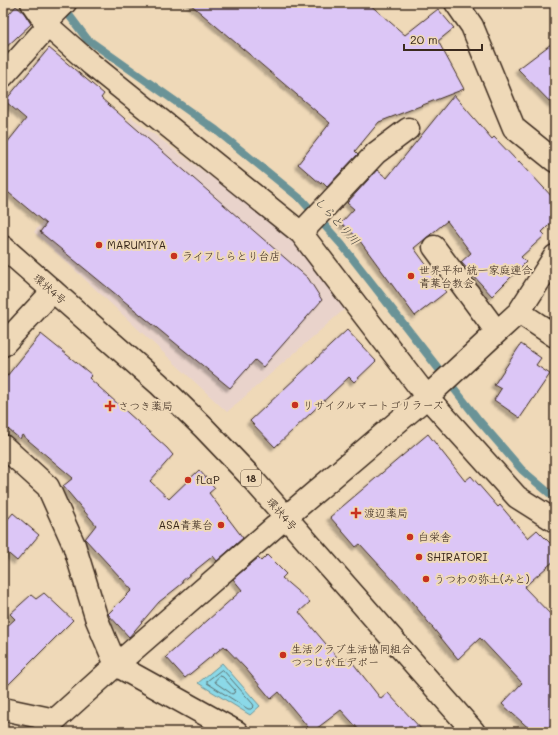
<svg xmlns="http://www.w3.org/2000/svg" width="558" height="735" viewBox="0 0 558 735" font-family="Mali,'Klee One',sans-serif">
<defs>
<filter id="shadow"><feDropShadow dx="-3.5" dy="3.5" stdDeviation="1" flood-color="#0004"/></filter>
</defs>
<rect width="100%" height="100%" fill="#efd9b8"/>
<filter id="ink" filterUnits="userSpaceOnUse"><feTurbulence type="fractalNoise" baseFrequency=".025" numOctaves="2"/><feDisplacementMap in="SourceGraphic" scale="8" xChannelSelector="R" yChannelSelector="G"/><feConvolveMatrix kernelMatrix="1 2 1 2 8 2 1 2 1" color-interpolation-filters="sRGB"/></filter>
<g filter="url(#ink)">
<path fill="#e9d3cb" d="M 131,117 L 294,239 L 347,307 L 227,412 L 34,232 Z"/>
<path fill="#8bd9e8" stroke="#6b9397" d="M 222,663 L 260,706 L 250,715 L 198,683 Z"/>
<g fill="none" stroke-linecap="round" stroke-linejoin="round">
<path stroke="#5b706f" stroke-width="1" d="M 223,670 L 253,704 L 254,706 L 251,709 L 248,709 L 207,683 L 207,681 L 221,670 Z
M 220,676 L 223,677 L 235,690 L 234,693 L 232,694 L 216,683 L 215,681 Z"/>
<path stroke="#6b9397" stroke-width="8" d="M 63,7 L 87,39 L 216,130 L 302,200 L 342,245 L 477,418 L 522,470 L 555,498"/>
</g>
<path fill="#dcc6f6" stroke="#3b2a1e" filter="url(#shadow)" d="M 189,3 L 368,3 L 405,35 L 438,9 L 454,28 L 438,41 L 464,89 L 379,122 L 355,151 L 358,154 L 327,187 L 322,182 L 321,184 L 298,164 L 330,123 Z
M 16,6 L 24,13 L 31,24 L 3,50 L 3,21 Z
M 555,41 L 555,107 L 518,69 Z
M 49,48 L 104,94 L 101,98 L 308,278 L 322,300 L 263,367 L 255,360 L 230,388 L 40,232 L 46,224 L 3,188 L 3,148 L 26,119 L 5,101 Z
M 454,95 L 492,139 L 494,137 L 518,162 L 519,161 L 555,200 L 555,219 L 542,232 L 545,235 L 521,257 L 526,262 L 492,296 L 461,262 L 471,253 L 447,221 L 414,248 L 446,292 L 415,316 L 357,237 L 341,223 L 354,209 L 347,203 L 377,170 L 387,178 Z
M 347,330 L 376,361 L 354,382 L 349,377 L 275,447 L 250,421 Z
M 41,334 L 92,375 L 89,378 L 167,448 L 173,455 L 150,481 L 169,499 L 199,470 L 215,488 L 209,493 L 243,538 L 217,561 L 213,556 L 182,581 L 183,583 L 159,602 L 129,637 L 108,614 L 132,590 L 85,539 L 96,525 L 63,486 L 73,478 L 22,435 L 20,439 L 3,425 L 3,381 Z
M 521,344 L 541,358 L 536,365 L 550,374 L 520,418 L 494,400 L 501,389 L 494,385 Z
M 428,434 L 465,481 L 471,476 L 498,507 L 500,505 L 528,538 L 537,530 L 555,548 L 555,560 L 524,587 L 555,619 L 555,732 L 533,732 L 502,704 L 522,683 L 480,638 L 458,659 L 403,591 L 360,544 L 356,547 L 330,517 Z
M 13,513 L 39,535 L 17,561 L 3,549 L 3,525 Z
M 267,555 L 286,574 L 282,578 L 310,602 L 299,612 L 342,663 L 349,658 L 381,699 L 388,693 L 424,732 L 361,732 L 341,710 L 312,732 L 279,692 L 271,699 L 246,669 L 224,646 L 185,678 L 166,657 L 242,590 L 233,579 L 258,558 L 261,561 Z
M 44,593 L 73,620 L 3,690 L 3,630 L 15,619 L 10,614 L 31,595 L 36,599 Z"/>
<g fill="none" stroke-linecap="round" stroke-linejoin="round">
<defs>
<path id="minor" d="M 32,3 L 48,26 L 91,64 L 301,233 L 427,397 L 517,497 L 555,521
M 456,3 L 472,26 L 514,128 L 555,161
M 3,76 L 48,26 L 51,17 L 65,3
M 301,233 L 376,153 L 408,129
M 434,247 L 497,332
M 519,312 L 555,336
M 3,345 L 53,291
M 3,446 L 48,487 L 74,545 L 97,620 L 116,665 L 237,732
M 3,709 L 55,720
M 44,732 L 55,720 L 116,665 L 286,517 L 427,397 L 497,332 L 519,312 L 555,256"/>
<path id="major" d="M 3,247 L 159,384 L 204,428 L 248,474 L 474,732"/>
</defs>
<use href="#minor" stroke="#3b2a1e" stroke-width="25"/>
<use href="#major" stroke="#3b2a1e" stroke-width="25"/>
<use href="#minor" stroke="#efd9b8" stroke-width="22"/>
<use href="#major" stroke="#efd9b8" stroke-width="22"/>
</g>
</g>
<g fill="#c8321e" stroke="#efd9b8" stroke-width="1.5">
<circle cx="99" cy="245" r="4"/>
<circle cx="174" cy="256" r="4"/>
<circle cx="411" cy="276" r="4"/>
<circle cx="295" cy="405" r="4"/>
<path d="M108 400h4v4h4v4h-4v4h-4v-4h-4v-4h4z"/>
<circle cx="188" cy="480" r="4"/>
<path d="M354 507h4v4h4v4h-4v4h-4v-4h-4v-4h4z"/>
<circle cx="221" cy="525" r="4"/>
<circle cx="410" cy="537" r="4"/>
<circle cx="419" cy="557" r="4"/>
<circle cx="426" cy="579" r="4"/>
<circle cx="283" cy="655" r="4"/>
</g>
<g text-anchor="middle" stroke-width="4" stroke-linejoin="round" paint-order="stroke">
<rect fill="#efd9b8" stroke="#715e4c" stroke-width="1" x="241" y="470" width="20" height="16" rx="3"/>
<g font-size="10" font-weight="bold" fill="#3b2a1e">
<text x="251" y="482">18</text>
</g>
<g font-size="11" fill="#3b2a1e" stroke="#efd9b8" text-anchor="start">
<text x="107" y="249">MARUMIYA</text>
<text x="182" y="260">ライフしらとり台店</text>
<text x="419" y="274">世界平和 統一家庭連合<tspan x="419" dy="13">青葉台教会</tspan></text>
<text x="303" y="409">リサイクルマートゴリラーズ</text>
<text x="118" y="410">さつき薬局</text>
<text x="196" y="484">fLaP</text>
<text x="364" y="517">渡辺薬局</text>
<text x="213" y="529" text-anchor="end">ASA青葉台</text>
<text x="418" y="541">白栄舎</text>
<text x="427" y="561">SHIRATORI</text>
<text x="434" y="583">うつわの弥土(みと)</text>
<text x="291" y="653">生活クラブ生活協同組合<tspan x="291" dy="13">つつじが丘デポー</tspan></text>
</g>
<g font-size="11" fill="#3b2a1e" stroke="#efd9b8">
<text transform="translate(50 289) rotate(41)" y="4">環状4号</text>
<text transform="translate(282 514) rotate(49)" y="4">環状4号</text>
</g>
<g font-size="12" font-style="italic" fill="#47443c" stroke="#efd9b8">
<text transform="translate(337 221) rotate(48)" y="4">しらとり川</text>
</g>
</g>
<rect width="558" height="735" fill="none" stroke="#efd9b8" stroke-width="16"/>
<rect x="8" y="8" width="542" height="719" fill="none" stroke="#3b2a1e" stroke-width="1.5" filter="url(#ink)"/>
<path d="M404 44v6h78v-6" fill="none" stroke="#3b2a1e" stroke-width="2"/>
<text x="410" y="44" font-size="12" fill="#3b2a1e" stroke="#efd9b8" stroke-width="3" paint-order="stroke">20 m</text>
</svg>
